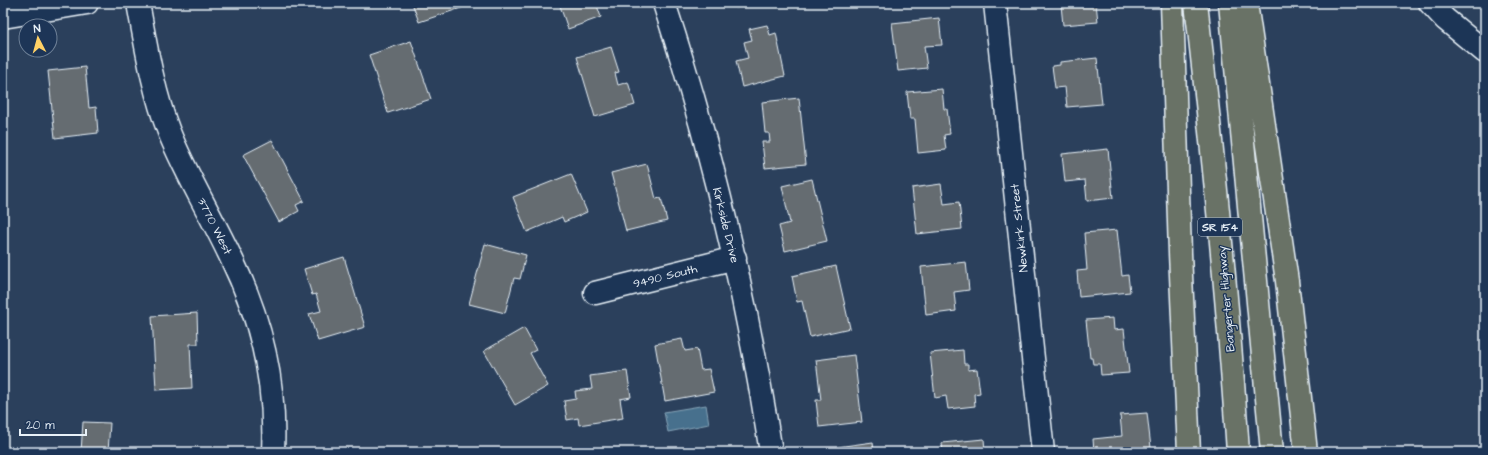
<svg xmlns="http://www.w3.org/2000/svg" width="1488" height="455" viewBox="0 0 1488 455" font-family="'Architects Daughter',sans-serif">
<rect width="100%" height="100%" fill="#2b405c"/>
<filter id="ink" filterUnits="userSpaceOnUse"><feTurbulence type="fractalNoise" baseFrequency=".025" numOctaves="2"/><feDisplacementMap in="SourceGraphic" scale="8" xChannelSelector="R" yChannelSelector="G"/><feConvolveMatrix kernelMatrix="1 2 1 2 8 2 1 2 1" color-interpolation-filters="sRGB"/></filter>
<g filter="url(#ink)">
<path fill="#46708d" stroke="#87a4b8" d="M 706,405 L 709,424 L 668,432 L 664,412 Z"/>
<path fill="#656c71" stroke="#e8f1f8" d="M 412,3 L 476,3 L 419,22 Z
M 559,3 L 596,3 L 601,17 L 568,29 Z
M 735,3 L 752,3 L 736,8 Z
M 1047,3 L 1096,3 L 1098,22 L 1063,25 L 1061,5 L 1047,6 Z
M 939,18 L 942,45 L 924,46 L 927,68 L 898,71 L 892,23 Z
M 767,25 L 770,35 L 776,33 L 785,76 L 742,87 L 736,61 L 748,58 L 744,42 L 752,40 L 749,29 Z
M 411,41 L 431,99 L 388,113 L 369,55 Z
M 611,47 L 619,72 L 615,73 L 618,85 L 628,82 L 635,105 L 595,117 L 577,57 Z
M 1097,58 L 1102,104 L 1067,107 L 1065,87 L 1055,88 L 1052,66 L 1060,65 L 1060,62 Z
M 85,67 L 89,108 L 96,107 L 98,133 L 55,138 L 48,71 Z
M 942,89 L 944,109 L 947,109 L 950,134 L 944,135 L 946,150 L 918,153 L 915,119 L 910,119 L 907,92 Z
M 799,98 L 806,164 L 765,168 L 762,142 L 770,142 L 769,133 L 765,133 L 762,102 Z
M 272,140 L 304,201 L 296,205 L 299,211 L 279,222 L 243,155 Z
M 1108,149 L 1113,198 L 1087,201 L 1085,180 L 1065,182 L 1062,154 Z
M 647,164 L 656,199 L 661,198 L 667,221 L 626,231 L 611,173 Z
M 571,174 L 587,212 L 564,222 L 562,217 L 527,232 L 513,197 Z
M 812,179 L 827,241 L 785,251 L 779,226 L 790,223 L 782,186 Z
M 941,184 L 944,204 L 959,202 L 962,229 L 917,234 L 912,188 Z
M 1117,230 L 1122,276 L 1128,275 L 1130,292 L 1079,297 L 1077,271 L 1087,270 L 1084,233 Z
M 485,244 L 526,255 L 520,279 L 514,278 L 505,313 L 469,304 Z
M 344,257 L 365,327 L 318,341 L 309,314 L 321,311 L 316,294 L 312,295 L 304,269 Z
M 966,262 L 969,290 L 954,292 L 956,311 L 926,315 L 921,267 Z
M 836,266 L 850,328 L 810,337 L 802,301 L 797,302 L 792,276 Z
M 197,313 L 198,344 L 190,344 L 192,388 L 156,390 L 152,316 Z
M 1113,318 L 1114,330 L 1124,329 L 1129,373 L 1101,375 L 1100,364 L 1093,364 L 1092,358 L 1090,358 L 1086,320 Z
M 524,328 L 536,350 L 530,353 L 548,386 L 515,405 L 484,351 Z
M 682,339 L 685,351 L 697,349 L 701,370 L 709,369 L 714,392 L 665,401 L 655,344 Z
M 963,350 L 964,364 L 968,364 L 968,370 L 977,369 L 980,393 L 974,394 L 975,406 L 948,409 L 946,396 L 935,398 L 930,353 Z
M 854,355 L 862,422 L 819,427 L 816,400 L 821,400 L 816,360 Z
M 627,371 L 631,397 L 620,399 L 623,418 L 579,425 L 578,418 L 567,420 L 564,401 L 576,399 L 575,391 L 592,389 L 590,376 Z
M 1147,413 L 1151,448 L 1142,449 L 1142,452 L 1094,452 L 1093,439 L 1122,436 L 1120,415 Z
M 83,422 L 110,423 L 108,452 L 81,452 Z
M 984,439 L 985,452 L 943,452 L 942,443 Z
M 873,442 L 874,452 L 838,452 L 837,447 Z"/>
<g fill="none" stroke-linecap="round" stroke-linejoin="round">
<defs>
<path id="minor" d="M 138,3 C 146,46 153,91 169,132 C 187,177 213,218 233,262 C 262,322 276,386 273,452
M 664,3 C 712,149 747,300 771,452
M 995,3 L 1043,452
M 1430,3 L 1445,19 L 1485,52
M 3,17 L 87,3
M 595,293 L 735,258"/>
<path id="highway" d="M 1172,3 L 1180,253 L 1189,452
M 1196,3 C 1213,152 1228,302 1238,452
M 1230,3 L 1272,452
M 1246,3 L 1287,281 L 1306,452"/>
</defs>
<use href="#minor" stroke="#e8f1f8" stroke-width="25"/>
<use href="#highway" stroke="#e8f1f8" stroke-width="25"/>
<use href="#minor" stroke="#1d3557" stroke-width="22"/>
<use href="#highway" stroke="#697266" stroke-width="22"/>
</g>
</g>
<g text-anchor="middle" stroke-width="3" stroke-linejoin="round" paint-order="stroke">
<rect fill="#1d3557" stroke="#abb9c8" stroke-width="1" x="1198" y="218" width="44" height="18" rx="3"/>
<g font-size="11" font-weight="bold" fill="#e8f1f8">
<text x="1220" y="231">SR 154</text>
</g>
<g font-size="12" fill="#e8f1f8" stroke="#1d3557">
<text transform="translate(726 225) rotate(76)" y="4">Kirkside Drive</text>
<text transform="translate(215 226) rotate(63)" y="4">3770 West</text>
<text transform="translate(1019 228) rotate(-96)" y="4">Newkirk Street</text>
<text transform="translate(665 276) rotate(-14)" y="4">9490 South</text>
<text transform="translate(1226 299) rotate(-95)" y="4">Bangerter Highway</text>
</g>
</g>
<rect width="1488" height="455" fill="none" stroke="#1d3557" stroke-width="16"/>
<rect x="8" y="8" width="1472" height="439" fill="none" stroke="#e8f1f8" stroke-width="1.5" filter="url(#ink)"/>
<g transform="translate(38 38) rotate(354)"><circle r="19" fill="#1d3557" stroke="#6e8097"/>
<path d="M0-3L7 15L0 10L-7 15Z" fill="#ffd166"/>
<text y="-6" font-size="11" font-weight="bold" text-anchor="middle" fill="#e8f1f8">N</text>
</g>
<path d="M20 429v6h66v-6" fill="none" stroke="#e8f1f8" stroke-width="2"/>
<text x="26" y="429" font-size="12" fill="#e8f1f8" stroke="#1d3557" stroke-width="3" paint-order="stroke">20 m</text>
</svg>
